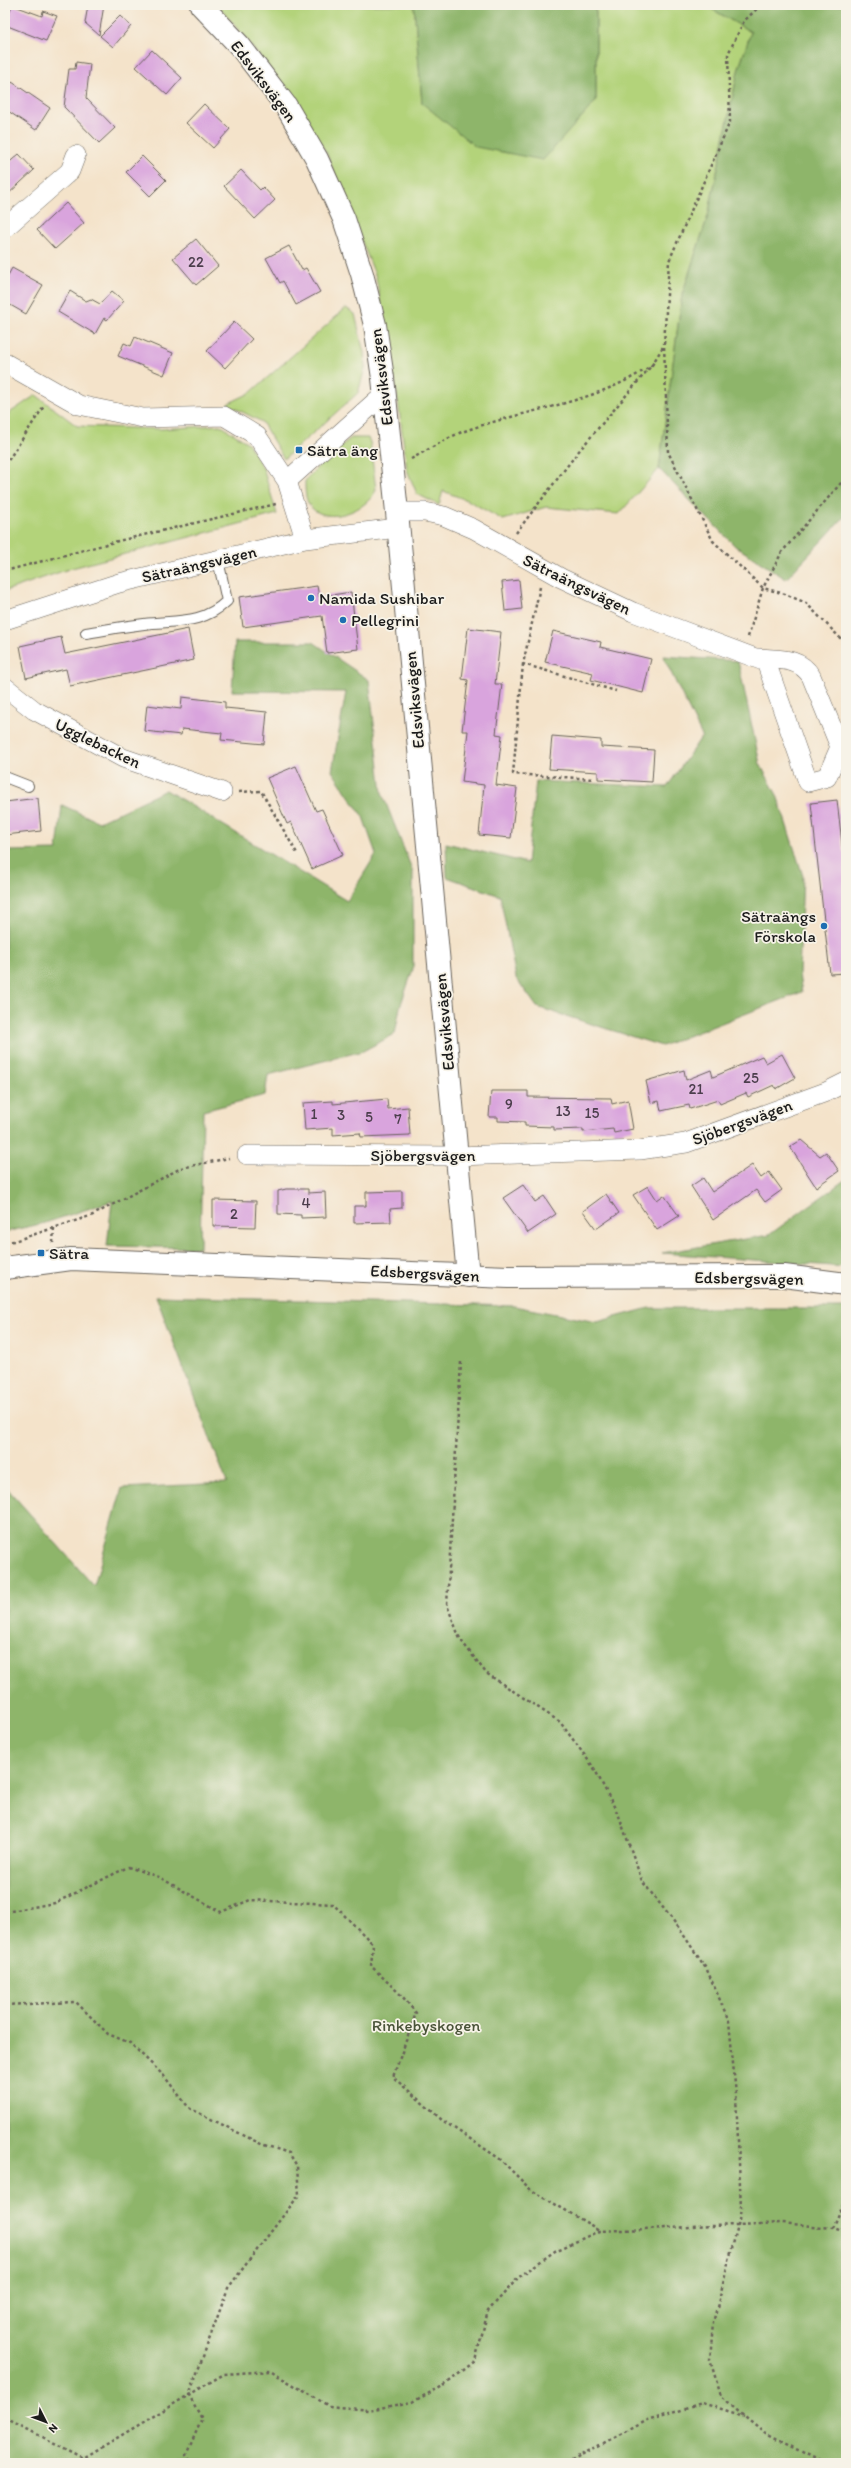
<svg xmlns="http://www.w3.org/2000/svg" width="851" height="2468" viewBox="0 0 851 2468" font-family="Itim,sans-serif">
<rect width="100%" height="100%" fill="#f7f3e8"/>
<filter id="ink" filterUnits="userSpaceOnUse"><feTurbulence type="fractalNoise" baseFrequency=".025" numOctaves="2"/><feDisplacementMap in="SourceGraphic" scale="8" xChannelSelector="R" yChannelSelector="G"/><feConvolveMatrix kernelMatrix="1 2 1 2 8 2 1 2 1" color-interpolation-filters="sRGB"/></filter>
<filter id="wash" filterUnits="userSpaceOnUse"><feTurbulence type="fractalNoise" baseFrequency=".012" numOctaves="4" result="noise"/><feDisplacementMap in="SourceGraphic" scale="16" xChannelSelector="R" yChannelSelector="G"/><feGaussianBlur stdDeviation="0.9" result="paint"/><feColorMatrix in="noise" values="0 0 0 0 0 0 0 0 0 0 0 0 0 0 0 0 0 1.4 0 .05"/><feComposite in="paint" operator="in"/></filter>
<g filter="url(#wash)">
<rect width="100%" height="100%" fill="#f4e3ca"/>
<path fill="#b3d37a" stroke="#68784b" d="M 218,5 L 414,5 L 422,103 L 596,101 L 596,12 L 593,5 L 705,5 L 751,32 L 738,71 L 708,216 L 682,295 L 659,469 L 619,514 L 546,507 L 503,520 L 469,501 L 443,491 L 439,505 L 417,494 L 407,470 L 398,401 L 376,277 L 326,152 L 286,89 Z
M 346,308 L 355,314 L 364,353 L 365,368 L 358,393 L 284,459 L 262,422 L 227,404 L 250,393 Z
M 36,395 L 77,426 L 161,429 L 220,425 L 248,443 L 263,468 L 277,514 L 72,568 L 5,591 L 5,416 Z
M 351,438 L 368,438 L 370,442 L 376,490 C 368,509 333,524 314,510 C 305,504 305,491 305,481 L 326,458 Z"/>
<path fill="#8eb56a" stroke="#556843" d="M 414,5 L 593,5 L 596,12 L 596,101 L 543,160 L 476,147 L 422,103 Z
M 705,5 L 846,5 L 846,515 L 786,579 L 735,546 L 659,469 L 682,295 L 708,216 L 738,71 L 751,32 Z
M 235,642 L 313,642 L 369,680 L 382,793 L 413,872 L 413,969 L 400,1007 L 395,1034 L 363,1051 L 268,1075 L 265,1095 L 203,1111 L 200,1248 L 107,1246 L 112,1201 L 45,1223 L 5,1232 L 5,851 L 57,850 L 62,805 L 99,822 L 166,790 L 347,901 L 376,854 L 363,817 L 332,771 L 346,692 L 232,691 Z
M 663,656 L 738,661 L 760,764 L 777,795 L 803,876 L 799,975 L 802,992 L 662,1046 L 537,1007 L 516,978 L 500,896 L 447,877 L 446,843 L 527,863 L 536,781 L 667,787 L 702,736 Z
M 846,1179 L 846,1267 L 662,1253 L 769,1235 Z
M 156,1296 L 514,1306 L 597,1322 L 649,1308 L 846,1308 L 846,2463 L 5,2463 L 5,1486 L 94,1586 L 122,1488 L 227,1483 Z"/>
<g id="blocks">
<path fill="#d9a4dd" d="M 12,5 L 42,16 L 43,11 L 57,16 L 46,41 L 5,25 Z
M 88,5 L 104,5 L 99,35 L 85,23 Z
M 120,16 L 131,26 L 113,47 L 100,36 Z
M 152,50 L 182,78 L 167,95 L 136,67 Z
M 76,62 L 90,64 L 86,98 L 115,128 L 99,143 L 64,107 L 69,69 L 75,69 Z
M 12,82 L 50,108 L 36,130 L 5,109 L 5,92 Z
M 204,104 L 230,129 L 213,148 L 186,123 Z
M 19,154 L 34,170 L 5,197 L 5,166 Z
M 142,156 L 166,180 L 150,196 L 126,172 Z
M 241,170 L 260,190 L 263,187 L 275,200 L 255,219 L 224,186 Z
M 66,203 L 84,223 L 55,249 L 37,230 Z
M 196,239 L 218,266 L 196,285 L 173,258 Z
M 289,246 L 302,270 L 306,268 L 320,292 L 296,305 L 283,281 L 280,283 L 266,258 Z
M 12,268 L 43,285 L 26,314 L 5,302 L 5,281 Z
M 70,291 L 86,301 L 91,299 L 100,304 L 112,291 L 124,301 L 107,320 L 104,318 L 95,334 L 58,312 Z
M 234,322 L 252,339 L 225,368 L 207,351 Z
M 135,337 L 173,353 L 164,375 L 118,356 L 124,343 L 131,346 Z
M 519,580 L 522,609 L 505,611 L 502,582 Z
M 317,586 L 319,597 L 351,592 L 358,649 L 327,653 L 322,616 L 243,627 L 239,597 Z
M 468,628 L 501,632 L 495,684 L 502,684 L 496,734 L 502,735 L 496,785 L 517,788 L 511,838 L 479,835 L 484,785 L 462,782 L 468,731 L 462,731 L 468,680 L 462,679 Z
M 188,629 L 194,660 L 70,686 L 66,669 L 26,678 L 20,646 L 61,637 L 65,654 Z
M 553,631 L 601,642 L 600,647 L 651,659 L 643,693 L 591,680 L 593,673 L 545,662 Z
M 182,697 L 225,702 L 225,708 L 267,712 L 264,744 L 221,740 L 222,733 L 182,729 L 181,735 L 144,731 L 147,705 L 181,709 Z
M 552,736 L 601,740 L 601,747 L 654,750 L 652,782 L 598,779 L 598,772 L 549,769 Z
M 296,766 L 316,811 L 322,809 L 343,855 L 312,869 L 291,822 L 287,824 L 267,778 Z
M 38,798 L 41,831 L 5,835 L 5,802 Z
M 837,800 L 843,852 L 846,851 L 846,973 L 830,974 L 811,803 Z
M 782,1054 L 795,1078 L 776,1089 L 774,1085 L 748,1097 L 746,1093 L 720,1104 L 718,1100 L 690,1109 L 689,1105 L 661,1111 L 659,1101 L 651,1103 L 646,1081 L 684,1070 L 686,1080 L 711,1070 L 713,1077 L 762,1056 L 766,1063 Z
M 491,1091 L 528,1091 L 528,1097 L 611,1098 L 612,1104 L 628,1100 L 633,1129 L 614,1133 L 613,1129 L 583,1132 L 583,1129 L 554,1130 L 554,1127 L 525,1126 L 525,1122 L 498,1121 L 498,1117 L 489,1117 Z
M 387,1099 L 388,1109 L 408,1107 L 410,1135 L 361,1137 L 360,1133 L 333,1135 L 333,1128 L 305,1130 L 303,1103 L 333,1101 L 333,1104 Z
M 801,1140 L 820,1156 L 826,1152 L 839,1171 L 816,1187 L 790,1147 Z
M 752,1165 L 761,1178 L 769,1172 L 782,1190 L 765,1202 L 756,1190 L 713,1220 L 691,1186 L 703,1178 L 712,1192 Z
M 523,1185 L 535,1202 L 544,1196 L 556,1214 L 528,1233 L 503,1198 Z
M 648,1186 L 657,1200 L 664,1195 L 679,1216 L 657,1230 L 633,1195 Z
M 286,1189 L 308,1189 L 308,1193 L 325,1192 L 326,1217 L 301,1218 L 301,1215 L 278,1214 L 278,1191 Z
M 402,1191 L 402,1208 L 390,1209 L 391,1222 L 354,1223 L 354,1206 L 366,1206 L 366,1192 Z
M 606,1194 L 619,1213 L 596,1229 L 583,1211 Z
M 213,1200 L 256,1201 L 255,1227 L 213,1226 Z"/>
</g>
</g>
<g filter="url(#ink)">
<use href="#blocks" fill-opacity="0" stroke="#686259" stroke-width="1"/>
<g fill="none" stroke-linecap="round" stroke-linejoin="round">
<defs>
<path id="service" d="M 86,633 C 105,630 125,626 144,624 C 176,620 202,625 227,601 L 218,560
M 5,777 L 28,786"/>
<path id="minor" d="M 5,228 L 70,171 L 76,155
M 5,363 L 79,405 L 143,418 L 224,416 L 257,436 L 287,481 L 305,539
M 287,481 L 384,394
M 397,512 L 425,512 L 444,516 L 474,529 L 561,578 L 633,612 L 766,662 L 808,782 L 827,777 L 840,747 L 811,676 C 799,657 779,660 758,658
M 5,620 L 119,583 L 305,539 L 398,528
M 5,687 L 34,710 L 123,758 L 222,792
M 247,1155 L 457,1156 L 640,1150 L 686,1143 L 826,1092 L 846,1082"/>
<path id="tertiary" d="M 201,5 L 239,45 L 286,106 L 317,159 L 344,219 L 362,274 L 375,325 L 383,378 L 397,512 L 468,1276"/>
<path id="secondary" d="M 5,1268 L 71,1259 L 508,1277 L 784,1276 L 846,1284"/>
</defs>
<use href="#service" stroke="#686259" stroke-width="12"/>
<use href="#minor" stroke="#686259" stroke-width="20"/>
<use href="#tertiary" stroke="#686259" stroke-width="24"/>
<use href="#secondary" stroke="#686259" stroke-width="24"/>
<path stroke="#686259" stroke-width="2.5" stroke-dasharray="3 3" stroke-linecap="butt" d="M 761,5 L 744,21 L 728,54 L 730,122 L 669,261 L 664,345 L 668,452 L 713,541 L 763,588 L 785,594 L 806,603 L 846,644
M 411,459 C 428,450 445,439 462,432 C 524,409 597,404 652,365
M 5,465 L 44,406
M 516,533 L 578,452 L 652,365 L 664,345
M 5,571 L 118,541 L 276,504
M 540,587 L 523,664 L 616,691
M 748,637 L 763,588 L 782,552 L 846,477
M 523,664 L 513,774 L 594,779
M 239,792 L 261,791 L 298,855
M 5,1242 L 14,1241 L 93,1215 L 181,1168 L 229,1158
M 53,1243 L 54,1228
M 461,1362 L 447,1605 L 460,1639 L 486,1673 L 560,1722 L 594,1768 L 619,1816 L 642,1881 L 679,1928 L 707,1970 L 729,2021 L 736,2095 L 741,2208 L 738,2225 L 713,2323 L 710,2360 L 721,2396 L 764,2432 L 826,2463
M 5,1912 L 55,1903 L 128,1867 L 159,1877 L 221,1912 L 250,1900 L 333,1904 L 373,1944 L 371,1966 L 402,1996 L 416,2013 L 393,2077 L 442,2120 L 500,2159 L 531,2190 L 599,2230
M 5,2005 L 76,2002 L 108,2034 L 130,2043 L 164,2076 L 189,2108 L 261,2144 L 289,2153 L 297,2166 L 299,2195 L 228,2288 L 189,2395 L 202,2419 L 186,2455 L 192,2463
M 833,2228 L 846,2197
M 5,2418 L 94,2463
M 75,2463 L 224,2374 L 270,2371 L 329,2406 L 368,2410 L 412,2402 L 445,2385 L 475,2361 L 488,2311 L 519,2277 L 555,2251 L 599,2231 L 782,2223 L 833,2228 L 846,2232
M 566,2463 L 647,2420 L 702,2403 L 744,2416"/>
<use href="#service" stroke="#fff" stroke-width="10"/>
<use href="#minor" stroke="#fff" stroke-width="19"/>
<use href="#tertiary" stroke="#fff" stroke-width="22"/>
<use href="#secondary" stroke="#fff" stroke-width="22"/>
</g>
</g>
<g fill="#1f6fb2" stroke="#f7f3e8" stroke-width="1.5">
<rect x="295" y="446" width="8" height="8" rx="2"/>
<circle cx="311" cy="598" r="4"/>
<circle cx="343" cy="620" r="4"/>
<circle cx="824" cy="926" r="4"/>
<rect x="37" y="1249" width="8" height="8" rx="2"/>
</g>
<g text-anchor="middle" stroke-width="3.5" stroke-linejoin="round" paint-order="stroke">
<g font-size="15" fill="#4b3e4c">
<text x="196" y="267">22</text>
<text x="751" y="1083">25</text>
<text x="696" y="1094">21</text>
<text x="509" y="1109">9</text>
<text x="563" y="1116">13</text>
<text x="592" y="1118">15</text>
<text x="314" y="1119">1</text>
<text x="341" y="1120">3</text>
<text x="369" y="1122">5</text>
<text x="398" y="1124">7</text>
<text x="306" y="1208">4</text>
<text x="234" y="1219">2</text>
</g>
<g font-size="17" fill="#1c1c1c" stroke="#f7f3e8">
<text transform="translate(264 81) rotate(53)" y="6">Edsviksvägen</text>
<text transform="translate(381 377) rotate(-97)" y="6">Edsviksvägen</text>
<text transform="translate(199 564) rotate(-13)" y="6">Sätraängsvägen</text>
<text transform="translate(577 584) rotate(26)" y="6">Sätraängsvägen</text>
<text transform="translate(414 700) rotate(-95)" y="6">Edsviksvägen</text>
<text transform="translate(98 743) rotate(26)" y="6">Ugglebacken</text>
<text transform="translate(444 1022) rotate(-95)" y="6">Edsviksvägen</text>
<text transform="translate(742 1122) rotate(-20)" y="6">Sjöbergsvägen</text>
<text x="423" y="1161">Sjöbergsvägen</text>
<text transform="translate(425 1273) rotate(3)" y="6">Edsbergsvägen</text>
<text transform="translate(749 1278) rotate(1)" y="6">Edsbergsvägen</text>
</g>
<g font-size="17" fill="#1c1c1c" stroke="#f7f3e8" text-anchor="start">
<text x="307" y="456">Sätra äng</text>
<text x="319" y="604">Namida Sushibar</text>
<text x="351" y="626">Pellegrini</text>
<text x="816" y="922" text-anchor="end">Sätraängs<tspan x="816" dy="20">Förskola</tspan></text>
<text x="49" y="1259">Sätra</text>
</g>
<g font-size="17" fill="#495338" stroke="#f7f3e8">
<text x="426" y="2031">Rinkebyskogen</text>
</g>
</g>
<rect width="851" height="2468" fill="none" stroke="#f7f3e8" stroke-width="20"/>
<g transform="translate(46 2422) rotate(132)" stroke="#f7f3e8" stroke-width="3" paint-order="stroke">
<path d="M0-3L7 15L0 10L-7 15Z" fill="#1c1c1c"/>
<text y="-6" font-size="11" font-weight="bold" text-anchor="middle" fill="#1c1c1c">N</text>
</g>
</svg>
